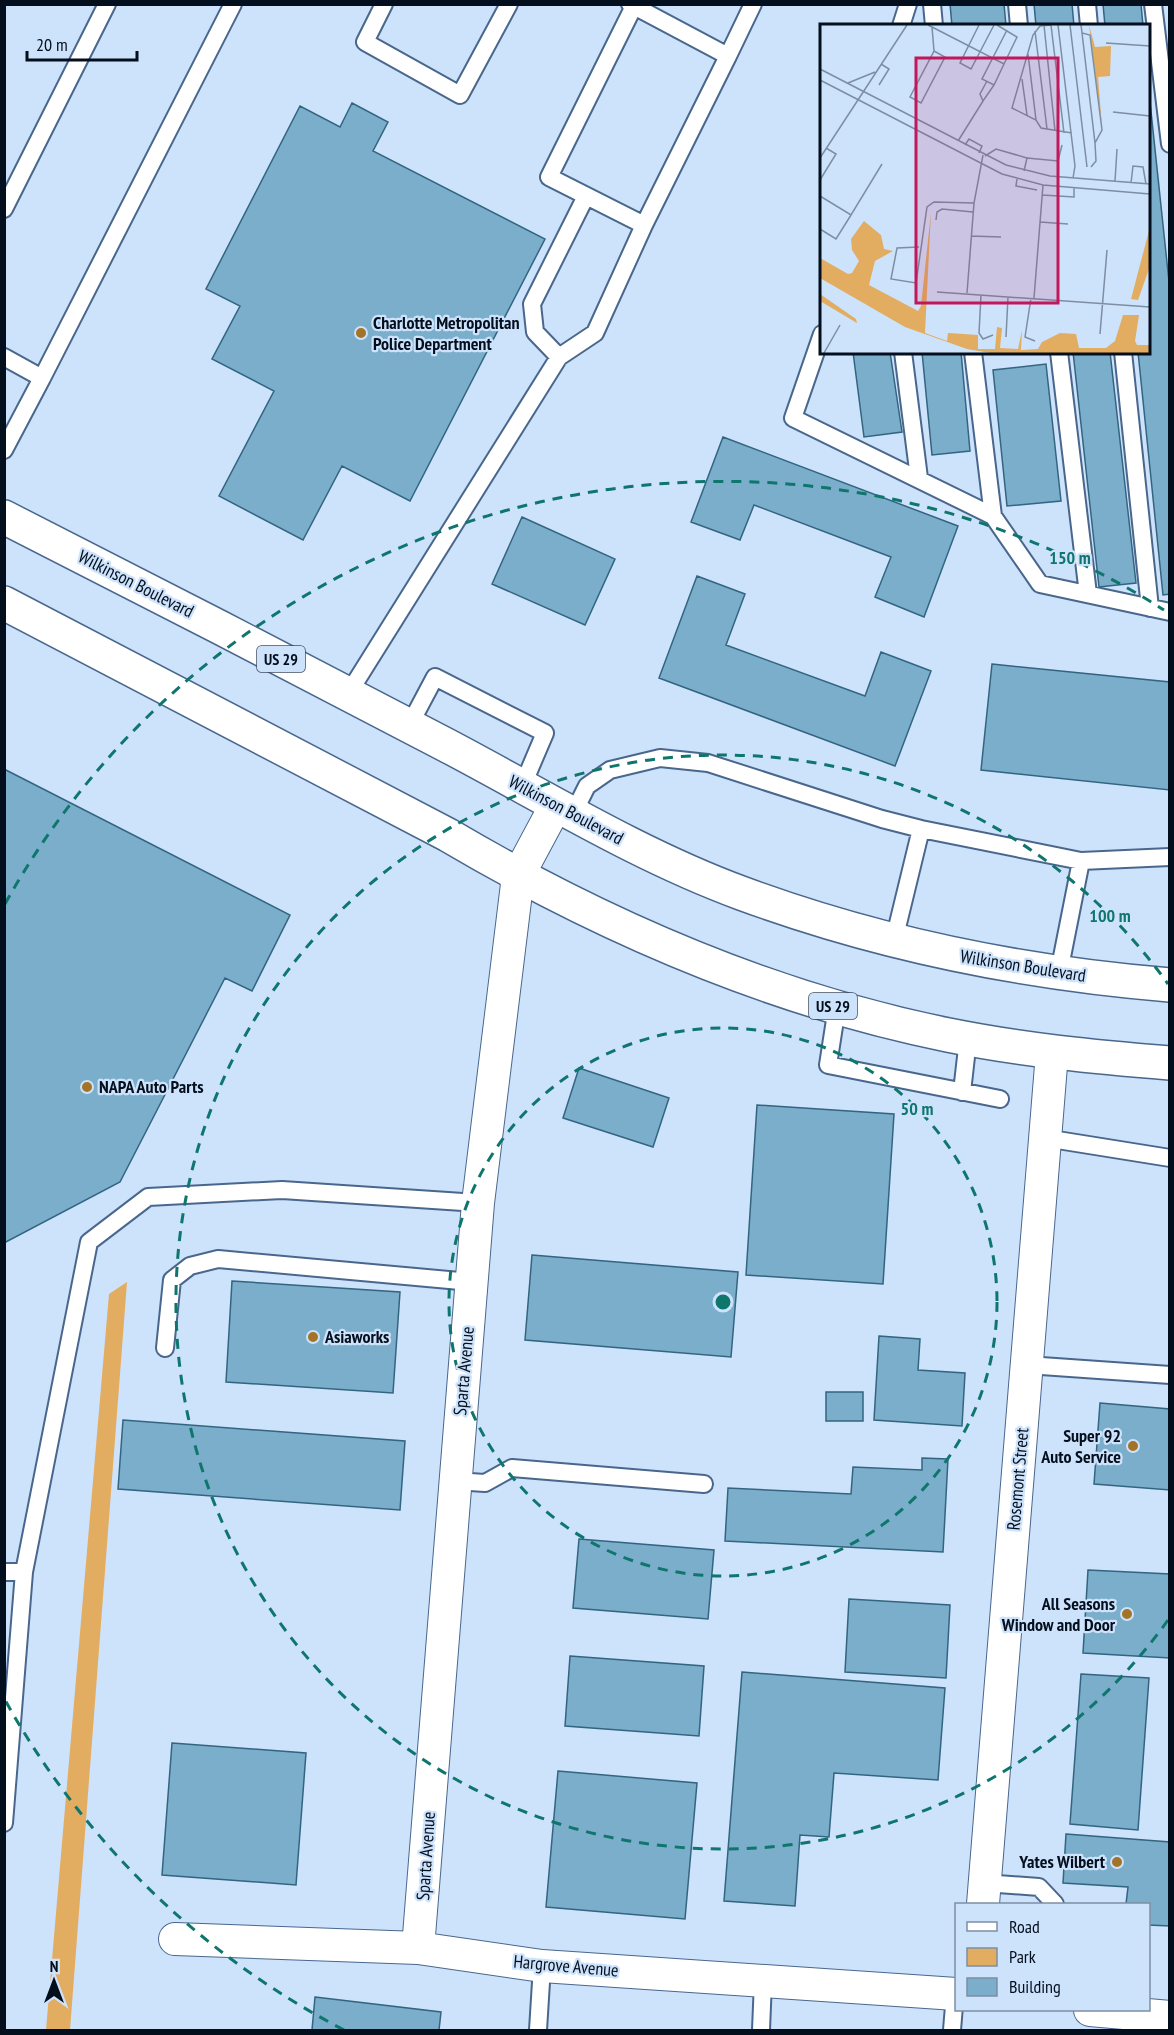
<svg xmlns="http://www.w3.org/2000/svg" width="1174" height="2035" viewBox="0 0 1174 2035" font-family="'PT Sans Narrow',sans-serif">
<rect width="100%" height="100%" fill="#cde2fb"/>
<path fill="#e2ac61" d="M 127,1282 L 70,2030 L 46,2030 L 109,1294 Z"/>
<path fill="#7aaecb" stroke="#336580" stroke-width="1.5" d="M 950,4 L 1004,4 L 1006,26 L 952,26 Z
M 1034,4 L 1072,4 L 1074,26 L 1036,26 Z
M 1103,4 L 1141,4 L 1143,26 L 1105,26 Z
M 1148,83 L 1170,291 L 1170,594 L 1163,595 L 1138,352 L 1148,352 Z
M 352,103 L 388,122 L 373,151 L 545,239 L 410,501 L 342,466 L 303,540 L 219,496 L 274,391 L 212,359 L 240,306 L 206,289 L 300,106 L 340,127 Z
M 853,352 L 890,352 L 902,432 L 864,437 Z
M 922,352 L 961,352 L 970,451 L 932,455 Z
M 1073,352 L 1110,352 L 1136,583 L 1099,587 Z
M 1046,364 L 1061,501 L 1007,506 L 993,370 Z
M 723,437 L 958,526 L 924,617 L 875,597 L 891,557 L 754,505 L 740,540 L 691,522 Z
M 522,517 L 615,559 L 585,625 L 492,584 Z
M 697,576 L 745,594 L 726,645 L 865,696 L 881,652 L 931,671 L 895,766 L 659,678 Z
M 992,664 L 1170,682 L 1170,790 L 981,770 Z
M 4,769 L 290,915 L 252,991 L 225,978 L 120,1182 L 4,1243 Z
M 579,1068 L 669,1098 L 653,1147 L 563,1118 Z
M 757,1105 L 894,1114 L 883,1284 L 746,1275 Z
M 532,1255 L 738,1272 L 731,1357 L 525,1340 Z
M 232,1281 L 400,1292 L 393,1393 L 226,1382 Z
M 879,1336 L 920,1339 L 918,1370 L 965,1373 L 962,1426 L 874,1420 Z
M 826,1392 L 863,1392 L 863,1421 L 826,1421 Z
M 1100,1403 L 1170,1409 L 1170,1490 L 1094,1484 Z
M 123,1420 L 405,1441 L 400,1510 L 118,1489 Z
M 922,1458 L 948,1459 L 943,1552 L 725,1541 L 728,1488 L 851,1494 L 853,1467 L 922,1470 Z
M 579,1539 L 714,1550 L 708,1619 L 573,1608 Z
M 1088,1570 L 1170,1574 L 1170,1658 L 1083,1653 Z
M 849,1599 L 950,1605 L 946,1678 L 845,1672 Z
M 570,1656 L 704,1666 L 699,1736 L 565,1726 Z
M 742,1672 L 945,1688 L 938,1780 L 834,1773 L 829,1837 L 800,1835 L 795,1906 L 724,1901 Z
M 1081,1674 L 1149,1678 L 1138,1830 L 1070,1824 Z
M 172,1743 L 306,1753 L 296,1885 L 162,1875 Z
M 558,1771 L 697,1783 L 685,1919 L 546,1907 Z
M 1066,1834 L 1170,1842 L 1170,1926 L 1148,1925 L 1148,1904 L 1126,1904 L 1128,1887 L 1063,1883 Z
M 315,1997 L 441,2012 L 439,2030 L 312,2030 Z"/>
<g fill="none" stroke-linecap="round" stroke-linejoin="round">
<defs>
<path id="lane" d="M 384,4 L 365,42 L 460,95 L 509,4
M 630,4 L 728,56 L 753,4
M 635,4 L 549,177 L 644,225 L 728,56
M 932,4 L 934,26
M 1017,4 L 1019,26
M 1087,4 L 1089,26
M 1153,4 L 1170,144
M 901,26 L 908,4
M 586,196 L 532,304 L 535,332 L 559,357 L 595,333 L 644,225
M 4,209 L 107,4
M 822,334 L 793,418 L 993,516 L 1040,584 L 1170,612
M 903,352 L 919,478
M 973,352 L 993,516
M 1059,352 L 1088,594
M 1123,352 L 1150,608
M 4,357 L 42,378 L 233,4
M 4,450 L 42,378
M 348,694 L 559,357
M 409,726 L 435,677 L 545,733 L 522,787
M 573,814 L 587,786 L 610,770 L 660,758 L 708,763 L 882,819 L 921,829 L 894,940
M 921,829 L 1081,861 L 1170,857
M 1059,972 L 1081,861
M 837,1007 L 828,1065 L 1000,1099
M 962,1092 L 968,1039
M 1045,1138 L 1170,1158
M 165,1348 L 172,1280 L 190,1266 L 218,1259 L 471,1282
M 1027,1365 L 1170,1375
M 455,1481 L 485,1483 L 512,1468 L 704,1484
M 4,1572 L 24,1572
M 4,1823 L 24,1572 L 89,1242 L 148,1197 L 282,1190 L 478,1203
M 984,1883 L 1039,1887 L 1055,1904
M 538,2030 L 542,1966
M 761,2030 L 763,1981
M 952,2030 L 955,1994"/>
<path id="street" d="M 983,1904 L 1052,1053
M 175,1939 L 418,1948 L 542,1966 L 956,1994
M 418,1948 L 478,1203 L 518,876 L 556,805
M 1090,2010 L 1170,2017"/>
<path id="primary" d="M 4,517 C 152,592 299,668 446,745 C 543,796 638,855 741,893 C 879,944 1023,973 1170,985
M 4,603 L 448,835 C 604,927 770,999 948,1035 C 1022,1050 1095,1057 1170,1063"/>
</defs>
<use href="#lane" stroke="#49678c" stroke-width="20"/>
<use href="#street" stroke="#49678c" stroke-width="34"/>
<use href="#primary" stroke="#49678c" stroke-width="36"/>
<use href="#lane" stroke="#fff" stroke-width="16"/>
<use href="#street" stroke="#fff" stroke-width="32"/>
<use href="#primary" stroke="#fff" stroke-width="33"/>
</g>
<g fill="none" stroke="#0f766e" stroke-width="3" stroke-dasharray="10 8">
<circle cx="723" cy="1302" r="274"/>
<path d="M1168 1620A547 547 0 1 1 1168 984"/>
<path d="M344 2030A821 821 0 0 1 5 1700M5 904A821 821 0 0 1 1164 610"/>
</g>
<g fill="#a37328" stroke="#cde2fb" stroke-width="2">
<circle cx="361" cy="333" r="6"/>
<circle cx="87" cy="1087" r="6"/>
<circle cx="313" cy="1337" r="6"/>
<circle cx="1133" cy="1446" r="6"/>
<circle cx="1127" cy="1614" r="6"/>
<circle cx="1117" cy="1862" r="6"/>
</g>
<g text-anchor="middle" stroke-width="4.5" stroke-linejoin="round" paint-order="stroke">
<g fill="#cde2fb" stroke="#404e60" stroke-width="1.5">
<rect x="257" y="646" width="48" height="26" rx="4.5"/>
<rect x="809" y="993" width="48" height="26" rx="4.5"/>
</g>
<g font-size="16" font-weight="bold" fill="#040f1d">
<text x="281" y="665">US 29</text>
<text x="833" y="1012">US 29</text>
</g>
<g font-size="18" font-weight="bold" fill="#040f1d" stroke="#cde2fb" text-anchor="start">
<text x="373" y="329">Charlotte Metropolitan<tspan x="373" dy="21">Police Department</tspan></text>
<text x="99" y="1093">NAPA Auto Parts</text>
<text x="325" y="1343">Asiaworks</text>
<text x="1121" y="1442" text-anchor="end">Super 92<tspan x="1121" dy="21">Auto Service</tspan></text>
<text x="1115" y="1610" text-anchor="end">All Seasons<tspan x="1115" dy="21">Window and Door</tspan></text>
<text x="1105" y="1868" text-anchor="end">Yates Wilbert</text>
</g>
<g font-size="18" fill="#040f1d" stroke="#cde2fb">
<text transform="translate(136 584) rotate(27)" y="6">Wilkinson Boulevard</text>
<text transform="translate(566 810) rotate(28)" y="6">Wilkinson Boulevard</text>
<text transform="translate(1023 966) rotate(9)" y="6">Wilkinson Boulevard</text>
<text transform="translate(464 1371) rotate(-85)" y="6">Sparta Avenue</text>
<text transform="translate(1018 1479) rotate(-85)" y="6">Rosemont Street</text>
<text transform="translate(426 1856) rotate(-86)" y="6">Sparta Avenue</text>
<text transform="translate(566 1966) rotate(5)" y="6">Hargrove Avenue</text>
</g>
</g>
<g transform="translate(820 24)">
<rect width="330" height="330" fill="#cde2fb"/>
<path d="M 269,1 L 275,23 L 291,22 L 290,52 L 278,53 L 282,103 ZM 111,188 L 105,309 L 127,317 L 128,309 L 158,311 L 158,325 L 175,325 L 177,303 L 182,304 L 180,324 L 198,325 L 202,306 L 201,326 L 218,325 L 222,318 L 240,309 L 256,310 L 259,324 L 286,324 L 295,317 L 303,291 L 319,291 L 315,317 L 317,321 L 330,321 L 330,329 L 170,329 L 147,325 L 85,303 L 0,254 L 0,234 L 28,250 L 32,249 L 39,237 L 32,226 L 31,215 L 44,197 L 61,211 L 64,225 L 73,227 L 55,237 L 49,261 L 98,287 L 101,282 ZM 330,203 L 330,242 L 318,276 L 311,275 ZM 0,270 L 36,295 L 37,299 L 0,277 Z" fill="#e2ac61"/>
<path fill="none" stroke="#7d8ea2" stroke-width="1.5" d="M 108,1 L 112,3 L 114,27 L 90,73 L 101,79 L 125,33 L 114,27M 159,1 L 140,39 L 151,45 L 174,1M 224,1 L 235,107M 231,1 L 220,2 L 213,11 L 192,84 L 216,96 L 221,104 L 252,109M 231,1 L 244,109M 238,1 L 255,142 L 253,154M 250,1 L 267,143M 261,1 L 262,9 L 270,11 L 282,106 L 275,119 L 276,137 L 271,143M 112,3 L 184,40 L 197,13 L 177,1M 215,7 L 227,105M 262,9 L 275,119M 286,19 L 330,22M 208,30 L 216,96M 184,40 L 174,61 L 162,55 L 187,6M 0,45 L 186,141 L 230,152 L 330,160M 202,55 L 207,91M 0,56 L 182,150 L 223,161 L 330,170M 167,57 L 160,70 L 163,77 L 174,61M 28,59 L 55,48M 59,61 L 69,45 L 61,40M 293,88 L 330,92M 138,117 L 163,77M 145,121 L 149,115 L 162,122 L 159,129M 165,132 L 176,125 L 207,134 L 204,147M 0,134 L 87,1M 207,134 L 238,137 L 242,121M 197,155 L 196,162 L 217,166M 0,156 L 16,130 L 6,124M 295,157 L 297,125M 311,159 L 313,142 L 323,143 L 326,160M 222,171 L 254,173 L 254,163M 0,172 L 31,191 L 62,140M 116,196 L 117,188 L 122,185 L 153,188M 220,198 L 248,200M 0,205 L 16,215 L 31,191M 151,212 L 181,213M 99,223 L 77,224 L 71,255 L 96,259 L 107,183 L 114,178 L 154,179M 117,268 L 330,283M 147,269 L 154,179 L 163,131M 161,271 L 159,309 L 163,315 L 173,311M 211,274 L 205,313 L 215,317M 214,274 L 223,161M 280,310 L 287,226M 186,313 L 188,273M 4,329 L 20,301"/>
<path fill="#c2185b" fill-opacity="0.15" stroke="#c2185b" stroke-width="3" d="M 96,34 L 238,34 L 238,279 L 96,279 Z"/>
<rect width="330" height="330" fill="none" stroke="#040f1d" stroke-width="3"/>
</g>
<circle cx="723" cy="1302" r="9" fill="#0f766e" stroke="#cde2fb" stroke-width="3"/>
<g font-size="18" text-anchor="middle" font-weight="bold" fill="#0f766e" stroke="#cde2fb" stroke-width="4.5" stroke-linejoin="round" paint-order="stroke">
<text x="1070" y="564">150 m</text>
<text x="1110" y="922">100 m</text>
<text x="917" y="1115">50 m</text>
</g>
<rect width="1174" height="2035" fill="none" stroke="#040f1d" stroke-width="12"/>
<rect x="955" y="1903" width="195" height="108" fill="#cde2fb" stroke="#7d8ea2" stroke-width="1.5"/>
<rect x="967" y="1922" width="30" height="9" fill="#ffffff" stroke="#7d8ea2" stroke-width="1.5"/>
<text x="1009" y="1933" font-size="18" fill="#040f1d">Road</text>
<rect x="967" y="1948" width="30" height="18" fill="#e2ac61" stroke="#7d8ea2" stroke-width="1.5"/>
<text x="1009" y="1963" font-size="18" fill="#040f1d">Park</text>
<rect x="967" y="1978" width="30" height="18" fill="#7aaecb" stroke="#7d8ea2" stroke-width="1.5"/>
<text x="1009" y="1993" font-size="18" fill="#040f1d">Building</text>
<g transform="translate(54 1981)" stroke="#cde2fb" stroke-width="4.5" paint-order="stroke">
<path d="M0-4.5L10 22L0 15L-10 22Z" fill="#040f1d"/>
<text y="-9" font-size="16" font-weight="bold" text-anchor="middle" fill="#040f1d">N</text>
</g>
<path d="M27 51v9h110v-9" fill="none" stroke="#040f1d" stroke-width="3"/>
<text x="36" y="51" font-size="18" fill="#040f1d" stroke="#cde2fb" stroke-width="4.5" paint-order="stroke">20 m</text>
</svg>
